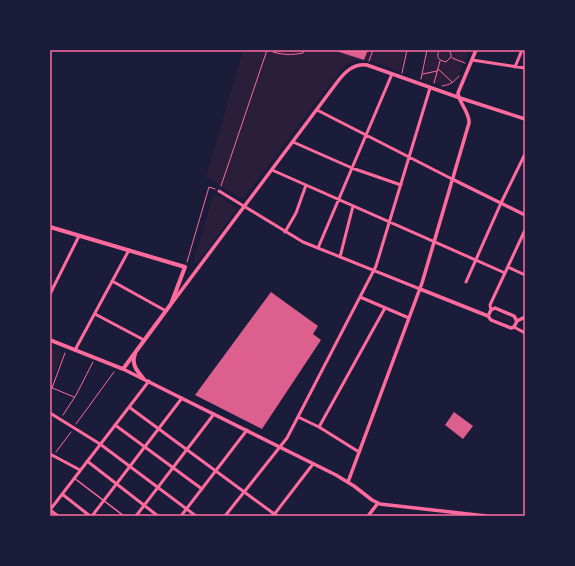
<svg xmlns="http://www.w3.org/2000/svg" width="575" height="566" viewBox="0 0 575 566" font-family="'Fira Sans Condensed',sans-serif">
<rect width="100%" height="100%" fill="#1b1b3a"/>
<path fill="#2a1e3b" d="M 243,50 L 405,50 L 400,71 C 383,66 361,53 344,66 L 243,199 L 206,177 Z
M 429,50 L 469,50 C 464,61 459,84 444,85 C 437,85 429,81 422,79 Z
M 214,193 L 238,208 L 198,262 L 195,264 L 194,260 Z
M 496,313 L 513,320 L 512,323 L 494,316 Z
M 50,348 L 62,352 L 52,381 L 50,380 Z"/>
<path fill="#dd5f8e" d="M 333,50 L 368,50 L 364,60 Z
M 271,292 L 318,326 L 313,334 L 321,340 L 262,429 L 195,395 Z
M 454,412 L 473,426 L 463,439 L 445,425 Z"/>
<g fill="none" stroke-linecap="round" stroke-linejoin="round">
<path stroke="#ff6b9d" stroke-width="1" d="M 274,50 L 273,52 C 284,55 292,55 303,53 L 303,50
M 440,50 C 437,53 437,57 440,60 L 446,62 L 451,57 L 451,54 L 449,50
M 452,58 L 465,63
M 369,61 L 373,50
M 438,69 L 452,82
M 402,73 L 407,50
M 423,74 L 437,71
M 421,79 L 427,50
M 434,83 L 440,61
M 442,86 C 450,85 454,82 459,76
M 221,186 L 267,50
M 187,262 L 209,187 L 215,189
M 50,387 L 74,397
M 52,388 L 65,353
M 63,415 L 76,395 L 93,362
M 76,424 L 114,372
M 56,452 L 71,432"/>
<path stroke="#ff6b9d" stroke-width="1.5" d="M 74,478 L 124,516"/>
<path stroke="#ff6b9d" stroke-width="3" d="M 472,60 L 525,68
M 515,67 L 522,50
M 317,110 L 452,179
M 293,142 L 352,168 L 401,185
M 272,170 L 505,273
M 219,191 L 303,242 L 420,289
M 285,232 L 296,213 L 306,185
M 318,248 L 392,74
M 340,257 L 353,206
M 508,267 L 525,275
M 112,281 L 166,311
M 466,282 L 501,203 L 525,154
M 50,294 L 79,236
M 360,297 L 409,318
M 491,310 L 490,305 L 525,230
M 95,314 L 144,340
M 514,327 L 525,333
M 75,350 L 129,250
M 129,407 L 277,516
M 50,413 L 100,444 L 196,516
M 298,417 L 319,427 L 359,452
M 115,425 L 202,489
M 319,427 L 385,308
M 50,454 L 80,470
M 87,461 L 158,516
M 62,494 L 90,516
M 50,510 L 149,381
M 50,510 L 58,516
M 92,516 L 182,398
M 136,516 L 214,414
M 181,516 L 247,430
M 225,516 L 287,438 L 376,266 L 430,88
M 273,516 L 313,464"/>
<path stroke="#ff6b9d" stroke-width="3.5" d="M 452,179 L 525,215
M 420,289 L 488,316
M 172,303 L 338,81 C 345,72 354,63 367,65 L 460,98 L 525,119
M 495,308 L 514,316 L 517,321 L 514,327 L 511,328 L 491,320 L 488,316 L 491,310 Z
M 517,321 L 525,317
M 123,369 L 336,475 L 354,486 L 372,500 L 380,504 L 486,516
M 348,482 L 422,283 L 469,123 C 470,113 459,103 458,93 L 476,50
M 368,516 L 378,503"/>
<path stroke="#ff6b9d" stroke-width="4" d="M 50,227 L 185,267 L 171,304 L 123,369 L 50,340
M 135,354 C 131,364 137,371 143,378"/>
</g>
<rect width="575" height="566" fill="none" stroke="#1b1b3a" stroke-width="102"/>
<rect x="51" y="51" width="473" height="464" fill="none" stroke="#ff6b9d" stroke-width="1.5"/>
</svg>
